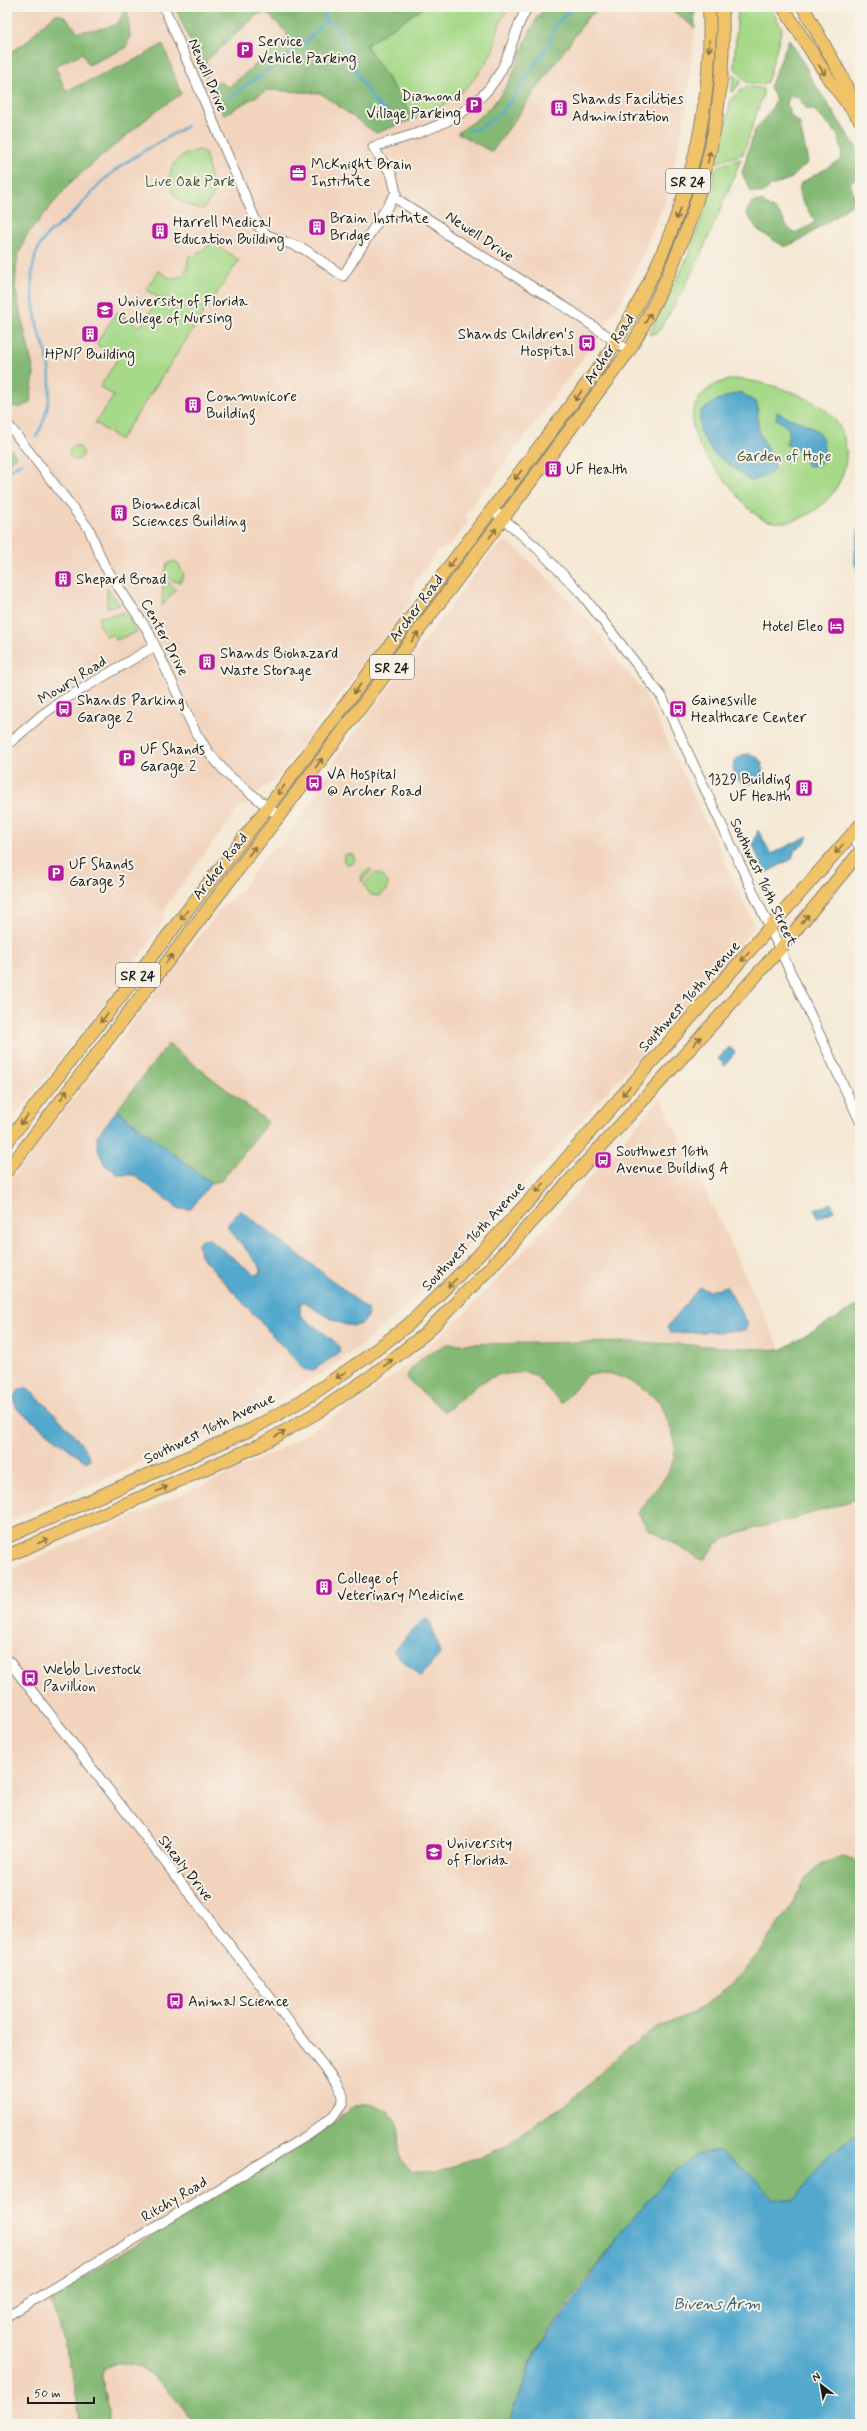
<svg xmlns="http://www.w3.org/2000/svg" width="867" height="2431" viewBox="0 0 867 2431" font-family="Mynerve,sans-serif">
<rect width="100%" height="100%" fill="#f7f3e8"/>
<filter id="ink" filterUnits="userSpaceOnUse"><feTurbulence type="fractalNoise" baseFrequency=".025" numOctaves="2"/><feDisplacementMap in="SourceGraphic" scale="8" xChannelSelector="R" yChannelSelector="G"/><feConvolveMatrix kernelMatrix="1 2 1 2 8 2 1 2 1" color-interpolation-filters="sRGB"/></filter>
<filter id="wash" filterUnits="userSpaceOnUse"><feTurbulence type="fractalNoise" baseFrequency=".012" numOctaves="4" result="noise"/><feDisplacementMap in="SourceGraphic" scale="16" xChannelSelector="R" yChannelSelector="G"/><feGaussianBlur stdDeviation="0.9" result="paint"/><feColorMatrix in="noise" values="0 0 0 0 0 0 0 0 0 0 0 0 0 0 0 0 0 1.4 0 .05"/><feComposite in="paint" operator="in"/></filter>
<g filter="url(#wash)">
<rect width="100%" height="100%" fill="#f5e9d5"/>
<path fill="#f2d4be" d="M 7,7 L 694,7 L 695,28 L 687,109 L 666,200 L 622,300 L 597,339 L 487,488 L 484,488 L 465,515 L 468,522 L 452,544 L 437,552 L 415,581 L 412,600 L 275,781 L 263,788 L 248,805 L 241,805 L 166,906 L 163,923 L 136,962 L 7,1127 Z
M 504,542 L 510,543 L 552,582 L 593,626 L 623,668 L 644,691 L 755,925 L 754,929 L 443,1273 L 369,1339 L 332,1367 L 256,1412 L 7,1522 L 7,1184 L 222,907 L 240,891 L 272,848 L 279,847 L 284,842 L 306,813 L 340,752 L 493,550 Z
M 661,1098 L 781,1350 L 860,1304 L 860,2132 L 697,2154 L 673,2172 L 627,2224 L 536,2352 L 509,2424 L 7,2424 L 7,1571 L 246,1466 L 293,1442 L 366,1396 L 403,1368 L 458,1320 L 524,1251 Z"/>
<path fill="#a6d988" stroke="#617a52" d="M 424,7 L 509,7 C 505,13 501,20 499,26 C 496,34 496,43 493,50 C 476,86 449,105 414,119 L 366,45 Z
M 738,7 L 770,7 L 782,28 L 768,80 L 764,85 L 746,82 L 734,67 Z
M 733,73 L 741,82 L 732,93 L 732,91 Z
M 746,86 L 763,89 L 763,94 L 743,154 L 717,163 L 731,99 Z
M 199,150 L 204,152 L 206,156 L 214,192 L 212,198 L 203,209 C 185,207 169,197 170,178 C 170,172 172,165 176,161 C 182,155 191,152 199,150 Z
M 741,159 C 717,219 693,278 658,332 L 649,335 L 688,256 L 699,225 L 716,169 L 721,165 Z
M 213,243 L 239,260 L 120,440 L 95,423 L 114,396 L 100,387 L 118,358 L 96,344 L 117,312 L 140,327 L 159,298 L 146,289 L 158,271 L 170,278 C 190,278 186,267 189,255 L 195,258 L 198,253 Z
M 734,379 C 761,380 813,395 832,416 C 863,452 839,505 798,519 C 789,522 775,524 765,520 C 751,514 740,498 731,487 C 711,463 677,428 700,397 C 709,386 721,381 734,379 Z
M69 453a7 7 0 1 1 14 0a7 7 0 1 1-14 0Z
M 174,561 L 178,563 L 184,574 L 180,582 L 173,581 L 164,575 L 167,564 Z
M 163,578 L 176,589 L 162,606 Z
M 107,589 L 108,589 L 120,605 L 107,607 Z
M 125,613 L 137,632 L 116,640 L 112,634 L 107,637 L 100,626 L 99,617 Z
M343.5 859a5.5 5.5 0 1 1 11 0a5.5 5.5 0 1 1-11 0Z
M 370,869 L 372,870 L 362,882 L 361,876 Z
M 375,872 L 383,876 L 388,883 L 387,890 L 378,896 L 371,895 L 364,885 Z"/>
<path fill="#84b974" stroke="#506a48" d="M 127,7 L 130,36 L 126,48 L 88,65 L 83,53 L 55,66 L 66,91 L 141,57 L 163,44 L 181,94 L 156,111 L 72,181 L 26,236 L 17,260 L 15,288 L 34,373 L 30,402 L 20,408 L 7,404 L 7,54 L 27,42 L 39,28 L 56,14 L 64,16 L 78,32 C 89,30 114,29 120,20 C 123,16 122,11 127,7 Z
M 175,7 L 424,7 L 366,45 L 414,119 L 376,133 L 320,93 L 267,90 L 224,115 L 209,87 L 218,81 L 229,87 L 287,38 L 287,33 L 267,13 L 258,14 L 205,62 L 211,72 L 206,77 Z
M 545,7 L 602,7 L 588,17 L 492,152 L 457,133 C 482,117 501,101 513,73 C 524,50 528,28 545,7 Z
M 668,7 L 694,7 L 695,28 Z
M 789,39 L 807,69 L 810,77 L 860,153 L 860,174 L 850,183 L 855,199 L 853,204 L 804,238 L 785,247 L 758,230 L 746,213 L 752,202 L 762,201 C 768,208 775,208 780,215 C 785,221 787,230 795,233 L 812,225 L 815,221 C 809,209 794,198 801,183 L 841,160 L 842,150 L 837,134 L 814,110 L 807,109 L 797,96 L 790,96 L 787,103 C 788,110 792,120 799,122 L 808,162 L 792,178 L 771,186 L 762,193 L 751,192 L 742,173 L 754,132 L 771,110 L 776,100 L 770,87 Z
M 7,444 L 17,457 L 7,464 Z
M 168,1044 L 268,1122 L 221,1181 L 211,1183 L 117,1110 Z
M 857,1306 L 860,1315 L 860,1498 L 800,1517 L 740,1532 L 717,1543 L 703,1561 L 647,1528 L 638,1512 L 667,1475 L 675,1456 L 673,1434 L 661,1403 L 639,1385 L 612,1374 L 588,1374 L 561,1403 L 535,1375 L 525,1372 L 497,1375 L 480,1383 L 445,1412 L 406,1378 C 413,1362 432,1350 448,1344 L 635,1342 L 781,1350 Z
M 842,1857 L 860,1862 L 860,2132 L 828,2156 L 793,2200 L 773,2198 L 747,2172 L 697,2154 L 673,2172 L 627,2224 L 570,2301 L 536,2352 L 509,2424 L 196,2424 C 180,2405 146,2357 117,2363 C 112,2364 107,2367 102,2369 C 100,2387 113,2406 108,2424 L 80,2424 L 69,2361 L 51,2301 L 58,2292 L 325,2130 L 354,2106 L 370,2104 L 390,2113 L 399,2126 L 398,2147 L 402,2161 L 413,2172 L 435,2172 L 481,2157 L 508,2145 L 539,2120 L 564,2106 L 591,2083 L 626,2049 L 658,2028 L 697,2011 L 730,1986 L 759,1953 L 789,1910 L 806,1878 L 821,1864 Z"/>
<path fill="#52a8ce" stroke="#376275" d="M 740,392 L 757,403 C 759,413 756,424 760,434 C 770,457 791,471 751,481 L 713,453 L 708,446 L 700,431 L 700,412 L 717,400 Z
M 777,412 C 793,423 823,422 824,448 C 825,455 824,459 819,465 L 808,466 L 796,447 L 786,445 L 789,431 L 786,426 L 776,419 Z
M 860,519 L 860,576 L 855,564 L 855,551 Z
M733 769a15 15 0 1 1 30 0a15 15 0 1 1-30 0Z
M 758,830 L 771,854 L 808,836 L 805,844 L 795,849 L 792,859 L 765,873 L 753,846 Z
M 729,1047 L 735,1052 L 725,1066 L 718,1059 Z
M 117,1110 L 211,1183 L 191,1209 L 179,1209 L 134,1175 L 119,1175 L 105,1165 L 98,1150 L 97,1136 Z
M 831,1203 L 834,1211 L 818,1218 L 815,1210 Z
M 240,1210 L 341,1287 L 367,1309 C 368,1314 368,1317 365,1321 C 352,1337 316,1309 303,1302 L 300,1304 L 300,1315 C 306,1321 335,1340 338,1345 C 340,1348 340,1351 338,1354 L 312,1371 L 303,1369 L 200,1255 L 198,1244 L 201,1240 L 209,1239 L 251,1272 L 257,1275 L 260,1273 L 261,1269 L 257,1263 L 228,1228 L 228,1223 Z
M 726,1286 L 748,1323 L 745,1331 L 670,1333 L 667,1327 L 700,1287 L 709,1291 Z
M 26,1388 C 38,1396 90,1447 90,1460 L 86,1462 L 18,1410 L 15,1404 L 14,1396 L 20,1389 Z
M 426,1617 L 431,1624 L 440,1654 L 420,1677 L 393,1651 Z
M 860,2132 L 860,2424 L 509,2424 L 536,2353 L 627,2224 L 673,2172 L 697,2154 L 720,2151 L 747,2172 L 773,2198 L 793,2200 L 828,2156 Z"/>
<g fill="none" stroke-linecap="round" stroke-linejoin="round">
<path stroke="#52a8ce" stroke-width="2.5" d="M 325,7 L 325,21
M 325,21 L 334,24 L 340,33 L 353,66 L 372,99 L 392,117
M 229,98 L 306,42 L 325,21
M 469,131 L 478,129 L 499,115 L 513,98 L 550,42 L 555,25 L 574,7
M 36,437 C 51,411 54,379 45,349 C 43,342 40,336 38,329 C 33,305 28,278 36,254 C 43,233 58,228 72,214 C 83,204 92,191 103,181 C 127,158 159,143 187,126
M 7,472 L 21,463"/>
</g>
</g>
<g filter="url(#ink)">
<g fill="none" stroke-linecap="round" stroke-linejoin="round">
<defs>
<path id="minor" d="M 164,7 L 258,226 L 267,235 L 304,249 L 343,276 L 396,193 L 392,175 L 373,147 C 422,132 471,121 499,74 C 512,53 514,27 528,7
M 395,198 L 439,226 L 448,235 L 570,310 L 629,351
M 7,423 L 89,529 L 104,565 L 148,631 L 196,733 L 209,753 L 228,775 L 279,816
M 492,509 L 537,548 L 581,593 L 662,697 L 860,1121
M 7,745 L 42,715 L 60,702 L 155,646
M 853,834 L 860,849
M 7,1659 L 336,2082 L 343,2095 L 343,2103 L 333,2117 L 308,2135 L 7,2316"/>
<path id="major" d="M 783,7 L 830,81 L 860,120
M 803,7 L 841,75 L 856,107
M 7,1142 L 268,807 L 603,362 C 673,257 715,134 709,7
M 7,1171 L 279,816 L 629,351 C 690,245 729,132 722,7
M 7,1537 L 252,1429 L 308,1397 L 364,1359 L 408,1325 L 477,1257 L 539,1190 L 860,825
M 7,1556 L 260,1445 L 318,1412 L 374,1374 L 426,1333 L 488,1270 L 698,1040 L 780,949 L 860,852"/>
</defs>
<use href="#minor" stroke="#888278" stroke-width="11"/>
<use href="#major" stroke="#888278" stroke-width="14"/>
<use href="#minor" stroke="#fff" stroke-width="9"/>
<use href="#major" stroke="#f0c369" stroke-width="12"/>
</g>
<defs><path id="oneway-shaft" d="M-6 0H5M1.5-3L5.5 0L1.5 3" fill="none" stroke-width="1.6" stroke-linecap="round" stroke-linejoin="round"/></defs>
<g stroke="#867042">
<use href="#oneway-shaft" transform="translate(709 46) rotate(92)"/>
<use href="#oneway-shaft" transform="translate(822 70) rotate(56)"/>
<use href="#oneway-shaft" transform="translate(709 157) rotate(-77)"/>
<use href="#oneway-shaft" transform="translate(678 214) rotate(110)"/>
<use href="#oneway-shaft" transform="translate(648 318) rotate(-62)"/>
<use href="#oneway-shaft" transform="translate(578 396) rotate(127)"/>
<use href="#oneway-shaft" transform="translate(518 475) rotate(127)"/>
<use href="#oneway-shaft" transform="translate(493 533) rotate(-53)"/>
<use href="#oneway-shaft" transform="translate(452 563) rotate(127)"/>
<use href="#oneway-shaft" transform="translate(415 637) rotate(-53)"/>
<use href="#oneway-shaft" transform="translate(357 689) rotate(127)"/>
<use href="#oneway-shaft" transform="translate(319 763) rotate(-53)"/>
<use href="#oneway-shaft" transform="translate(281 790) rotate(127)"/>
<use href="#oneway-shaft" transform="translate(839 849) rotate(131)"/>
<use href="#oneway-shaft" transform="translate(252 851) rotate(-52)"/>
<use href="#oneway-shaft" transform="translate(184 915) rotate(128)"/>
<use href="#oneway-shaft" transform="translate(805 919) rotate(-51)"/>
<use href="#oneway-shaft" transform="translate(745 957) rotate(132)"/>
<use href="#oneway-shaft" transform="translate(169 959) rotate(-52)"/>
<use href="#oneway-shaft" transform="translate(104 1018) rotate(128)"/>
<use href="#oneway-shaft" transform="translate(697 1041) rotate(-48)"/>
<use href="#oneway-shaft" transform="translate(626 1091) rotate(132)"/>
<use href="#oneway-shaft" transform="translate(64 1095) rotate(-53)"/>
<use href="#oneway-shaft" transform="translate(24 1120) rotate(128)"/>
<use href="#oneway-shaft" transform="translate(540 1188) rotate(132)"/>
<use href="#oneway-shaft" transform="translate(452 1283) rotate(135)"/>
<use href="#oneway-shaft" transform="translate(388 1363) rotate(-39)"/>
<use href="#oneway-shaft" transform="translate(341 1375) rotate(146)"/>
<use href="#oneway-shaft" transform="translate(280 1434) rotate(-29)"/>
<use href="#oneway-shaft" transform="translate(162 1489) rotate(-24)"/>
<use href="#oneway-shaft" transform="translate(43 1541) rotate(-24)"/>
</g>
</g>
<defs>
<symbol id="parking-square" viewBox="-11 -11 22 22"><rect x="-9" y="-9" width="18" height="18" rx="4" fill="#b5179e" stroke="#f7f3e8"/><path d="M-3.5-5.5H1a3.5 3.5 0 0 1 0 7H-1V5.5H-3.5ZM-1-3.4V-.6H.8a1.4 1.4 0 0 0 0-2.8Z" fill="#fff"/></symbol>
<symbol id="building-square" viewBox="-11 -11 22 22"><rect x="-9" y="-9" width="18" height="18" rx="4" fill="#b5179e" stroke="#f7f3e8"/><path d="M-4-6H4V6H1V3H-1V6H-4ZM-2.5-4.3h1.7v1.8h-1.7ZM.8-4.3h1.7v1.8H.8ZM-2.5-1h1.7V.8h-1.7ZM.8-1h1.7V.8H.8Z" fill="#fff"/></symbol>
<symbol id="office-square" viewBox="-11 -11 22 22"><rect x="-9" y="-9" width="18" height="18" rx="4" fill="#b5179e" stroke="#f7f3e8"/><path d="M-6-3h4V-5.5h4V-3h4V5H-6ZM-1-4.5V-3h2v-1.5ZM-6 0V1H6V0Z" fill="#fff"/></symbol>
<symbol id="university-square" viewBox="-11 -11 22 22"><rect x="-9" y="-9" width="18" height="18" rx="4" fill="#b5179e" stroke="#f7f3e8"/><path d="M0-5L7-2L0 1L-7-2ZM-4 1L0 2.5L4 1V4Q0 6-4 4Z" fill="#fff"/></symbol>
<symbol id="bus-square" viewBox="-11 -11 22 22"><rect x="-9" y="-9" width="18" height="18" rx="4" fill="#b5179e" stroke="#f7f3e8"/><path d="M-5-6H5V4H4V6H2V4H-2V6H-4V4H-5ZM-3.5-4V0h7V-4ZM-3.5 1.2v1.5H-2V1.2ZM2 1.2v1.5H3.5V1.2Z" fill="#fff"/></symbol>
<symbol id="hotel-square" viewBox="-11 -11 22 22"><rect x="-9" y="-9" width="18" height="18" rx="4" fill="#b5179e" stroke="#f7f3e8"/><path d="M-6-4.5h1.5V1H6V5H4.5V3h-9V5H-6ZM-4 0a1.8 1.8 0 1 1 3.6 0ZM.5 0V-2.5h3Q6-2.5 6 0Z" fill="#fff"/></symbol>
</defs>
<g fill-rule="evenodd">
<use href="#parking-square" x="235" y="40" width="20" height="20"/>
<use href="#parking-square" x="464" y="95" width="20" height="20"/>
<use href="#building-square" x="549" y="98" width="20" height="20"/>
<use href="#office-square" x="288" y="163" width="20" height="20"/>
<use href="#building-square" x="307" y="217" width="20" height="20"/>
<use href="#building-square" x="150" y="221" width="20" height="20"/>
<use href="#university-square" x="95" y="300" width="20" height="20"/>
<use href="#building-square" x="80" y="324" width="20" height="20"/>
<use href="#bus-square" x="577" y="333" width="20" height="20"/>
<use href="#building-square" x="183" y="395" width="20" height="20"/>
<use href="#building-square" x="543" y="459" width="20" height="20"/>
<use href="#building-square" x="109" y="503" width="20" height="20"/>
<use href="#building-square" x="53" y="569" width="20" height="20"/>
<use href="#hotel-square" x="826" y="616" width="20" height="20"/>
<use href="#building-square" x="197" y="652" width="20" height="20"/>
<use href="#bus-square" x="54" y="699" width="20" height="20"/>
<use href="#bus-square" x="668" y="699" width="20" height="20"/>
<use href="#parking-square" x="117" y="748" width="20" height="20"/>
<use href="#bus-square" x="304" y="773" width="20" height="20"/>
<use href="#building-square" x="794" y="778" width="20" height="20"/>
<use href="#parking-square" x="46" y="863" width="20" height="20"/>
<use href="#bus-square" x="593" y="1150" width="20" height="20"/>
<use href="#building-square" x="314" y="1577" width="20" height="20"/>
<use href="#bus-square" x="20" y="1668" width="20" height="20"/>
<use href="#university-square" x="424" y="1842" width="20" height="20"/>
<use href="#bus-square" x="165" y="1991" width="20" height="20"/>
</g>
<g text-anchor="middle" stroke-width="4" stroke-linejoin="round" paint-order="stroke">
<g fill="#f7f3e8" stroke="#5e5c59" stroke-width="1">
<rect x="666" y="169" width="44" height="24" rx="3"/>
<rect x="370" y="655" width="44" height="24" rx="3"/>
<rect x="116" y="963" width="44" height="24" rx="3"/>
</g>
<g font-size="14" font-weight="bold" fill="#1c1c1c">
<text x="688" y="186">SR 24</text>
<text x="392" y="672">SR 24</text>
<text x="138" y="980">SR 24</text>
</g>
<g font-size="15" fill="#1c1c1c" stroke="#f7f3e8" text-anchor="start">
<text x="258" y="46">Service<tspan x="258" dy="17">Vehicle Parking</tspan></text>
<text x="461" y="101" text-anchor="end">Diamond<tspan x="461" dy="17">Village Parking</tspan></text>
<text x="572" y="104">Shands Facilities<tspan x="572" dy="17">Administration</tspan></text>
<text x="311" y="169">McKnight Brain<tspan x="311" dy="17">Institute</tspan></text>
<text x="330" y="223">Brain Institute<tspan x="330" dy="17">Bridge</tspan></text>
<text x="173" y="227">Harrell Medical<tspan x="173" dy="17">Education Building</tspan></text>
<text x="118" y="306">University of Florida<tspan x="118" dy="17">College of Nursing</tspan></text>
<text x="574" y="339" text-anchor="end">Shands Children's<tspan x="574" dy="17">Hospital</tspan></text>
<text x="90" y="359" text-anchor="middle">HPNP Building</text>
<text x="206" y="401">Communicore<tspan x="206" dy="17">Building</tspan></text>
<text x="566" y="474">UF Health</text>
<text x="132" y="509">Biomedical<tspan x="132" dy="17">Sciences Building</tspan></text>
<text x="76" y="584">Shepard Broad</text>
<text x="823" y="631" text-anchor="end">Hotel Eleo</text>
<text x="220" y="658">Shands Biohazard<tspan x="220" dy="17">Waste Storage</tspan></text>
<text x="77" y="705">Shands Parking<tspan x="77" dy="17">Garage 2</tspan></text>
<text x="691" y="705">Gainesville<tspan x="691" dy="17">Healthcare Center</tspan></text>
<text x="140" y="754">UF Shands<tspan x="140" dy="17">Garage 2</tspan></text>
<text x="327" y="779">VA Hospital<tspan x="327" dy="17">@ Archer Road</tspan></text>
<text x="791" y="784" text-anchor="end">1329 Building<tspan x="791" dy="17">UF Health</tspan></text>
<text x="69" y="869">UF Shands<tspan x="69" dy="17">Garage 3</tspan></text>
<text x="616" y="1156">Southwest 16th<tspan x="616" dy="17">Avenue Building A</tspan></text>
<text x="337" y="1583">College of<tspan x="337" dy="17">Veterinary Medicine</tspan></text>
<text x="43" y="1674">Webb Livestock<tspan x="43" dy="17">Pavillion</tspan></text>
<text x="447" y="1848">University<tspan x="447" dy="17">of Florida</tspan></text>
<text x="188" y="2006">Animal Science</text>
</g>
<g font-size="15" fill="#1c1c1c" stroke="#f7f3e8">
<text transform="translate(208 75) rotate(67)" y="5">Newell Drive</text>
<text transform="translate(480 236) rotate(34)" y="5">Newell Drive</text>
<text transform="translate(609 349) rotate(-57)" y="5">Archer Road</text>
<text transform="translate(416 608) rotate(-53)" y="5">Archer Road</text>
<text transform="translate(165 637) rotate(62)" y="5">Center Drive</text>
<text transform="translate(72 680) rotate(-32)" y="5">Mowry Road</text>
<text transform="translate(220 866) rotate(-52)" y="5">Archer Road</text>
<text transform="translate(764 882) rotate(65)" y="5">Southwest 16th Street</text>
<text transform="translate(689 996) rotate(-48)" y="5">Southwest 16th Avenue</text>
<text transform="translate(473 1236) rotate(-47)" y="5">Southwest 16th Avenue</text>
<text transform="translate(209 1428) rotate(-26)" y="5">Southwest 16th Avenue</text>
<text transform="translate(186 1868) rotate(52)" y="5">Shealy Drive</text>
<text transform="translate(174 2199) rotate(-31)" y="5">Ritchy Road</text>
</g>
<g font-size="15" fill="#45553c" stroke="#f7f3e8">
<text x="190" y="186">Live Oak Park</text>
<text x="784" y="461">Garden of Hope</text>
</g>
<g font-size="16" font-style="italic" fill="#345b6c" stroke="#f7f3e8">
<text x="717" y="2309">Bivens Arm</text>
</g>
</g>
<rect width="867" height="2431" fill="none" stroke="#f7f3e8" stroke-width="24"/>
<g transform="translate(821 2385) rotate(329)" stroke="#f7f3e8" stroke-width="3" paint-order="stroke">
<path d="M0-3L7 15L0 10L-7 15Z" fill="#1c1c1c"/>
<text y="-6" font-size="11" font-weight="bold" text-anchor="middle" fill="#1c1c1c">N</text>
</g>
<path d="M28 2397v6h66v-6" fill="none" stroke="#1c1c1c" stroke-width="2"/>
<text x="34" y="2397" font-size="12" fill="#1c1c1c" stroke="#f7f3e8" stroke-width="3" paint-order="stroke">50 m</text>
</svg>
